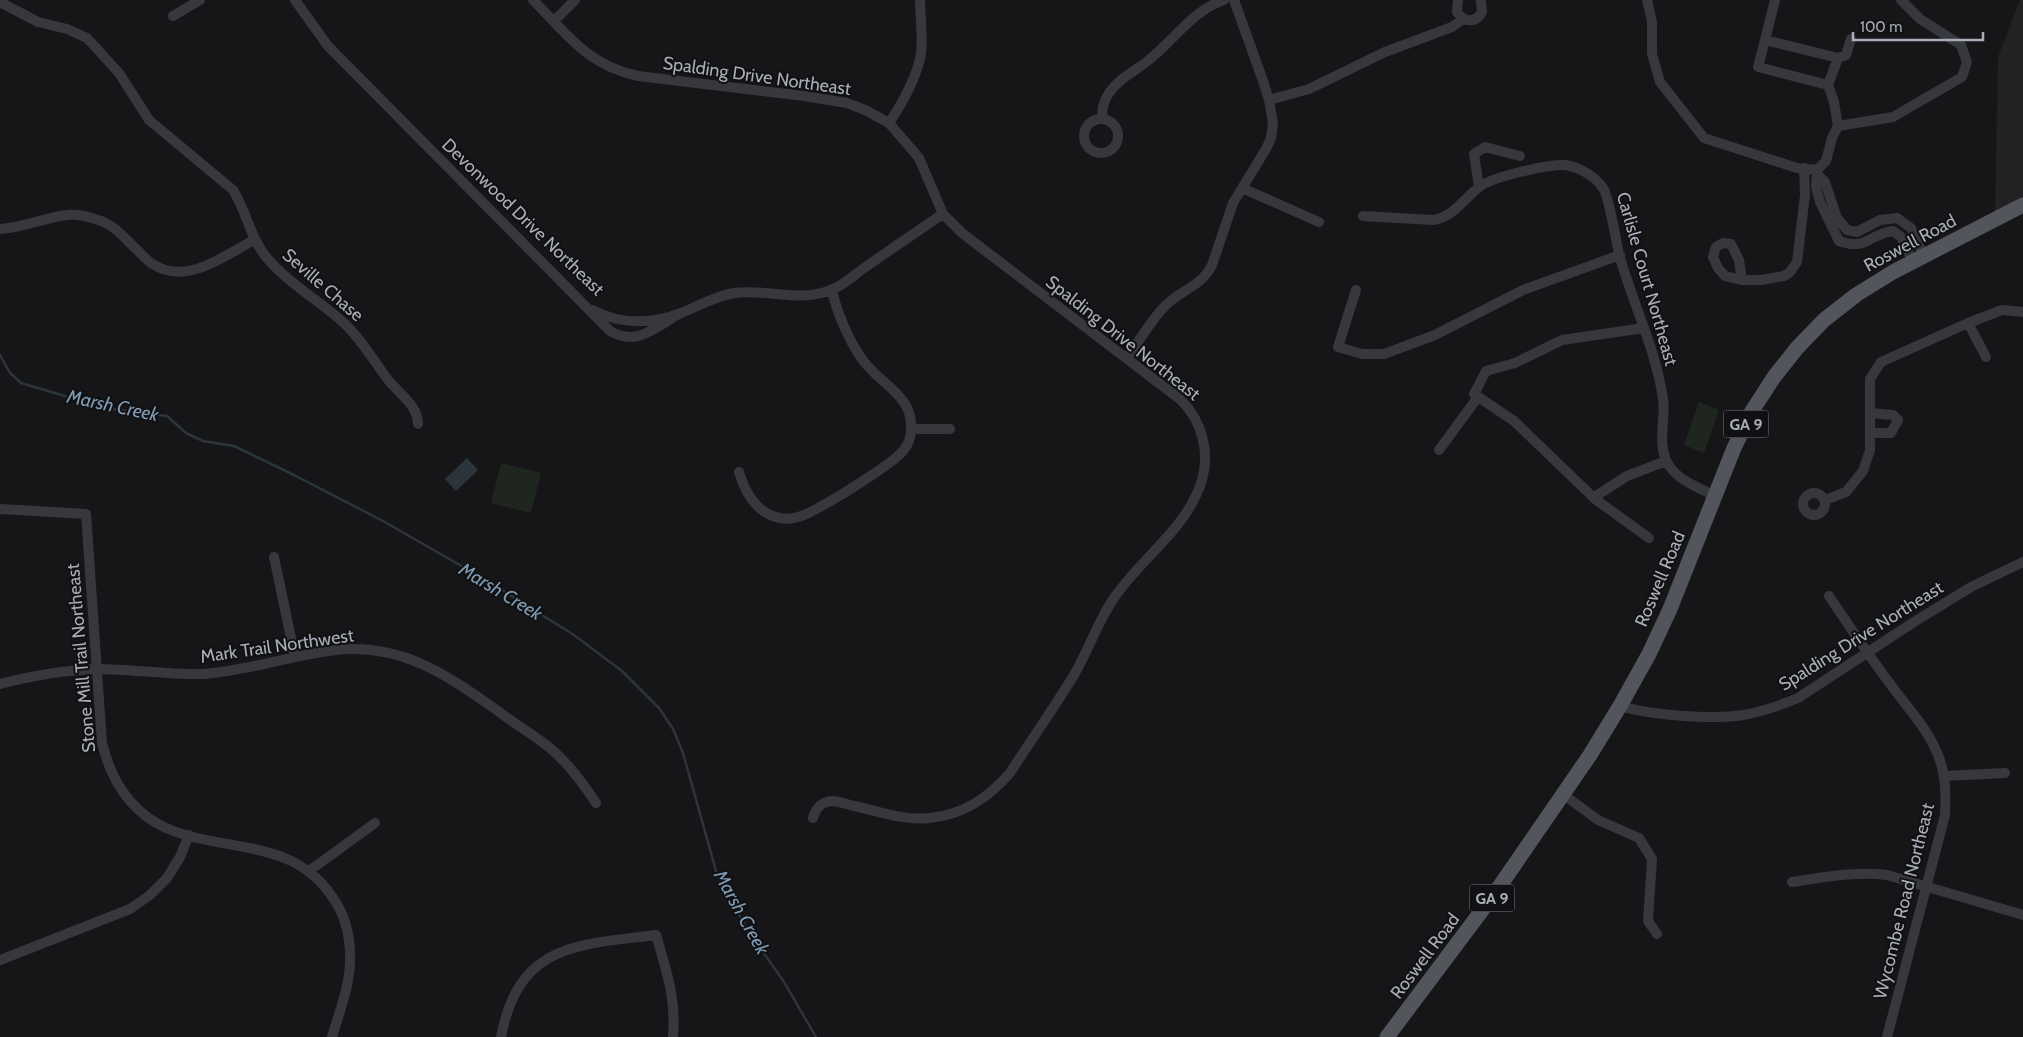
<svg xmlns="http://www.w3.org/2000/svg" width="2023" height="1037" viewBox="0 0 2023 1037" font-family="Cabin,sans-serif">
<rect width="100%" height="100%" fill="#161618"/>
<path fill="#222225" d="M 2020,0 L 2023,0 L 2023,200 L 1995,213 L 1998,57 Z"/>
<path fill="#1e261f" d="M 1699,402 L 1719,410 L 1704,453 L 1684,445 Z
M 501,463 L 541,473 L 531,513 L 491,503 Z"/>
<path fill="#2c353c" d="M 467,458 L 478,470 L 456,491 L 445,479 Z"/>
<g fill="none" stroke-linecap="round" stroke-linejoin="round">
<path stroke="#2c353c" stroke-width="2.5" d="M 0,355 L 10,373 L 21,383 L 105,408 L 167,416 L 186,433 L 203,441 L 234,446 L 294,475 L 383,521 L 486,580 L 574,635 L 622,671 L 659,708 L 673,729 L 683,753 L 718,878 L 749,932 L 784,982 L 816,1037"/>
<path stroke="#37383d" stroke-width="10" d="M 295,0 L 328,46 L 610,331 C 637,347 656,327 679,314
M 533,0 C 568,35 587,65 638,76 L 804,96 L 847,103 L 865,110 L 889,123 L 919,158 L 943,214 L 962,233 L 1181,400 C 1202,421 1210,452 1202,480 C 1187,530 1139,559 1112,601 C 1097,624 1088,651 1074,675 C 1054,708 1031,740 1010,773 C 988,798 963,815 929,818 C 904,821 878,811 854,806 C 845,804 835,799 827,802 C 819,804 815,811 813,818
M 1458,0 L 1457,12 C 1464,23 1476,23 1482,12 L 1481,0
M 1647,0 L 1652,22 L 1652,54 L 1660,82 L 1704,138 L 1797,168 L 1817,170
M 1775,0 L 1765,40 L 1838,58
M 0,2 L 38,22 L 67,29 L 87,38 L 119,73 L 149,120 L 233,190 C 247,212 250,238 267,258 C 289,284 320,301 345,324 C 363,341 374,362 389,381 C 400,394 418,406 418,424
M 173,16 L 200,0
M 554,21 L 575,0
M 1765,40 L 1758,67 L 1828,85
M 1269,100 L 1309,89 L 1385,52 L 1452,27 L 1463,19
M 1102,119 C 1102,109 1103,102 1109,93 C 1119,78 1136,71 1150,59 C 1175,39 1193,10 1224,0
M1084 136a17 17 0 1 1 34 0a17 17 0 1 1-34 0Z
M 889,123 C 902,104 914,82 920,59 C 924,42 920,18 920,0
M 1838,126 L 1834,102 L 1828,85 L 1838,58 L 1846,55 L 1851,39
M 1817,170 L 1826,161 L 1832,138 L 1838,126 L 1893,117 L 1962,77 L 1967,62 L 1961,45 L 1920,19 L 1901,0
M 1817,170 L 1816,187 L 1820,202 L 1839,241 C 1867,251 1869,234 1893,231 L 1901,237 L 1913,262
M 1817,174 L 1825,182 L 1837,218 L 1847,230 L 1857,232 L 1880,220 L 1897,218 L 1911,228 L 1924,257
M 1479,187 L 1474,154 L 1485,147 L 1520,156
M 1242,188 L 1319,222
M 1363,216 L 1433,220 C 1452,218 1464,199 1478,188 C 1490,177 1549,164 1565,165 C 1579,167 1595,176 1603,188 C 1609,196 1616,241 1619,254 C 1632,302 1656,349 1663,399 C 1666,419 1657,443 1667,462 C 1676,480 1698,487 1715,496
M 0,229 C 23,228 45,217 68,215 C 77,214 89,217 98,220 C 113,224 124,237 134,247 C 140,252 145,259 151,263 C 185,287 224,256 254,240
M 1742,280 L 1739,260 L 1731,244 L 1723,243 L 1716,247 L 1713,257 L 1718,268 L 1725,276 L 1742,280 L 1761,280 L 1784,276 L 1790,272 L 1797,262 L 1805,195 L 1804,168
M 1356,290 L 1338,347 L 1362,354 L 1384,354 L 1435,335 L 1523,290 L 1620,255
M 593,310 C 620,325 653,324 681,313 C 698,306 716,296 734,293 C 767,288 800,304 833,289 C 844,285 854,275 864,268 C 890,250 916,232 943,214
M 1968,323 L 1986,357
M 1644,328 L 1562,340 L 1515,363 L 1486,371 L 1474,394 L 1514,421 L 1595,499 L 1649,538
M 1127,358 C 1139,341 1151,320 1166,305 C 1182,289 1201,287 1212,265 L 1233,203 L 1266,149 L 1271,138 L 1273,123 L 1269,100 L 1262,78 L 1234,0
M 1870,413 L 1893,415 L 1898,420 L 1891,433 L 1870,433
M 912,429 L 950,429
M 1439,450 L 1478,397
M 739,472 C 745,492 756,513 779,518 C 785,519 792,519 798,517 C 815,513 891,465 903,451 C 908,445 911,438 911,430 C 914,395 879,384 862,359 C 849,341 836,311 832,289
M1803 504a11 11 0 1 1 22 0a11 11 0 1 1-22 0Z
M 1595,499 L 1596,496 L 1627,476 L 1666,461
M 1825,500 L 1846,492 L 1863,471 L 1870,450 L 1870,379 L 1881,362 L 1968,323 L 2002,310 L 2023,312
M 0,509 L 86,514 L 102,743 C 111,780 131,812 166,828 C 224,853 290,837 331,895 C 346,915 351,938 350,963 C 349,988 339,1013 332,1037
M 274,557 L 295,657
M 1829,596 C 1849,626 1869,656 1891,685 C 1907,707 1928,729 1938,755 C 1946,774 1946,795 1945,815 L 1887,1037
M 0,684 C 31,676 64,670 97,669 C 132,669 167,675 203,674 C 248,671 291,655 336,650 C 402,643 447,675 498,711 C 515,724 534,735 550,748 C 569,764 583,783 596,803
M 1620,706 C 1650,715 1712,720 1743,715 C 1762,712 1781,705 1798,698 L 1914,622 L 1971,587 L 2023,562
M 1944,776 L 2005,773
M 1564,795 L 1598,820 L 1639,838 L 1652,859 L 1648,921 L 1657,934
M 309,871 L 375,823
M 1792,882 C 1824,877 1855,871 1887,875 L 2023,915
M 0,960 L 130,909 L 150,895 L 167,878 L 180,857 L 189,835
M 501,1037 C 519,943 577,945 656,935 C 667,973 676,997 673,1037"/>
<path stroke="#53555c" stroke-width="15" d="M 1387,1037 L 1495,893 L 1590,755 L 1620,706 L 1649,654 L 1670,609 L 1734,448 L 1752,411 L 1774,377 L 1797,348 L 1824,320 L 1856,295 L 1893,272 L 2023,205"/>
</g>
<g text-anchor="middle" stroke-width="4" stroke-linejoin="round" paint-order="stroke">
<g fill="#111113" stroke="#7b7e86" stroke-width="1">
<rect x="1723.5" y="410.5" width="45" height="27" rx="4"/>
<rect x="1469.5" y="884.5" width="45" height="27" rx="4"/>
</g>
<g font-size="16" font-weight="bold" fill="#a8adb8">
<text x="1746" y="430">GA 9</text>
<text x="1492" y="904">GA 9</text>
</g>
<g font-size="18" fill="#a8adb8" stroke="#111113">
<text transform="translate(757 76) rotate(8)" y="6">Spalding Drive Northeast</text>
<text transform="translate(523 217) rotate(44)" y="6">Devonwood Drive Northeast</text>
<text transform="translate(1910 243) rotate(-28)" y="6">Roswell Road</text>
<text transform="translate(1647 279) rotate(74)" y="6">Carlisle Court Northeast</text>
<text transform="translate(323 285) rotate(41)" y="6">Seville Chase</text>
<text transform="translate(1123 338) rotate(38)" y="6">Spalding Drive Northeast</text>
<text transform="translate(1660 579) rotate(-67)" y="6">Roswell Road</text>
<text transform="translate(1861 636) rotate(-32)" y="6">Spalding Drive Northeast</text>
<text transform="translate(277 646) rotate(-8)" y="6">Mark Trail Northwest</text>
<text transform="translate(81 658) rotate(-95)" y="6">Stone Mill Trail Northeast</text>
<text transform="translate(1904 901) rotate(-76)" y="6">Wycombe Road Northeast</text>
<text transform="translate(1425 956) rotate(-53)" y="6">Roswell Road</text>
</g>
<g font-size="19" font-style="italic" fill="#7f9bb3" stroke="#111113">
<text transform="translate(113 405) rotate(12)" y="7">Marsh Creek</text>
<text transform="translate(501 591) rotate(31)" y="7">Marsh Creek</text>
<text transform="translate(742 912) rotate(61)" y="7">Marsh Creek</text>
</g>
</g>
<path d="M1853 32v8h130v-8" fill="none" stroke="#a8adb8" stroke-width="2.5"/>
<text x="1860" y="32" font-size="15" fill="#a8adb8" stroke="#111113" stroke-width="4" paint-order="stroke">100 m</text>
</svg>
